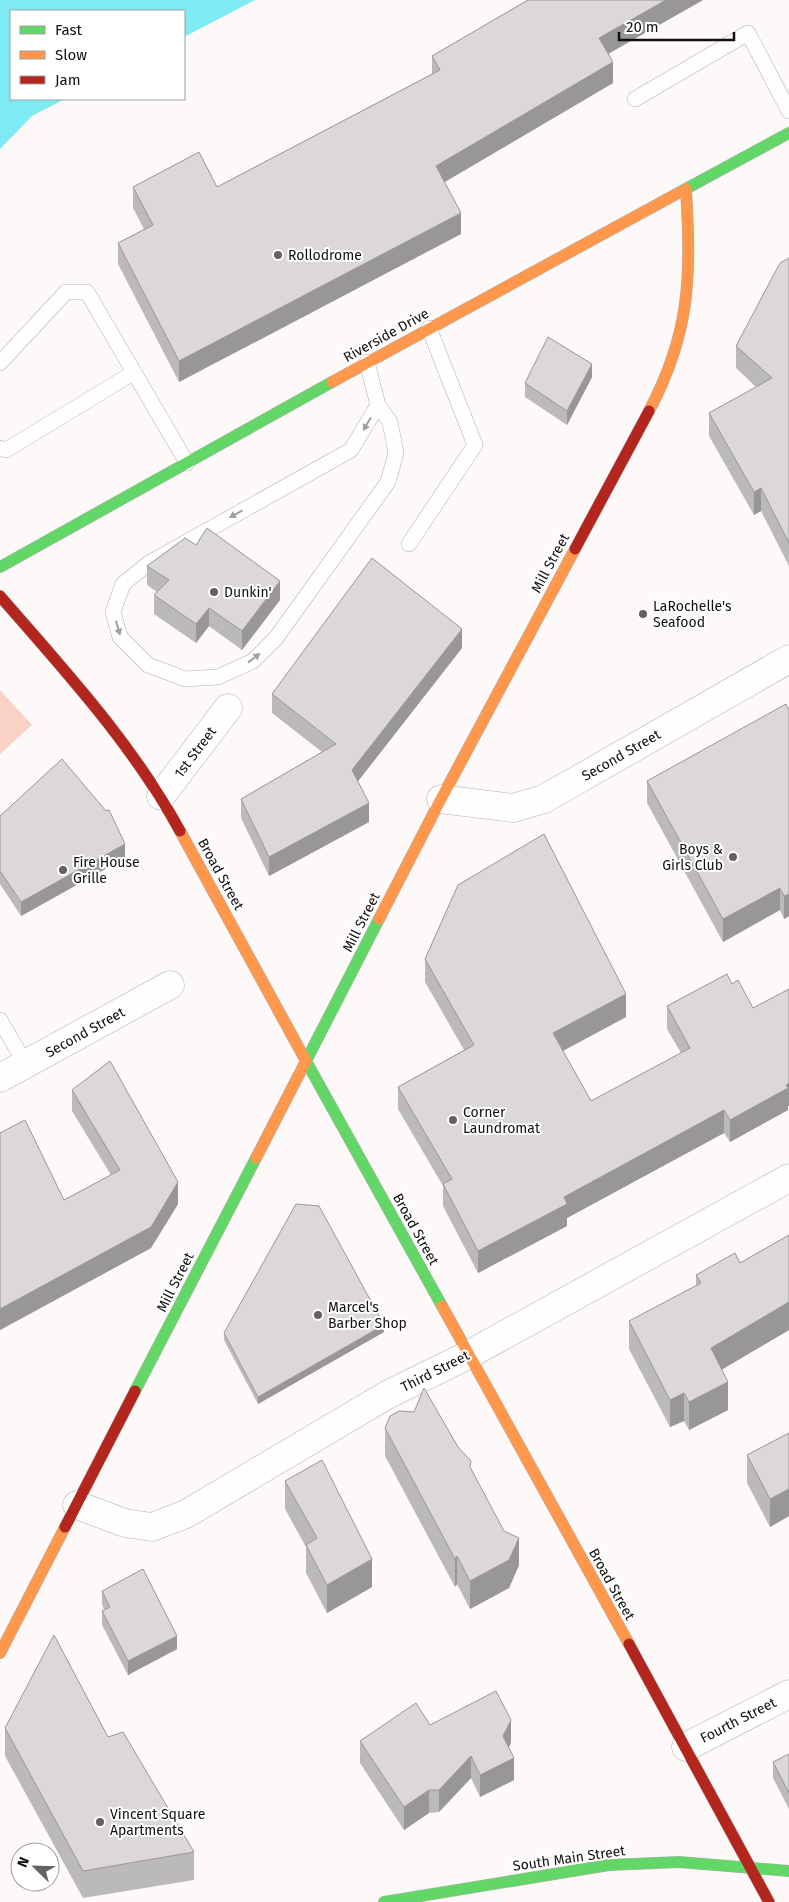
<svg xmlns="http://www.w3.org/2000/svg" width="789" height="1902" viewBox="0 0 789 1902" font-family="'Fira Sans',sans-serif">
<rect width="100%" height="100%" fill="#fdf9f8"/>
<path fill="#f9d2c6" d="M 0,690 L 32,725 L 0,754 Z"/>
<path fill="#7eeaf4" d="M 0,0 L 255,0 L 184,37 L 184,11 L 11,11 L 11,99 L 65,99 L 32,116 L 0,149 Z"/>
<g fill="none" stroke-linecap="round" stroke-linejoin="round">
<defs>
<path id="lane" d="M 635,99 L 748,33 L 789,111
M 367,362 L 378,405 L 351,450 L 149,563 L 123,584 L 113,612 L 120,637 L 148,665 L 185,679 L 218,677 L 253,661 L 276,638 L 388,482 L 396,453 L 390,422 L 378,405
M 0,363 L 66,292 L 87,292 L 187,463
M 0,448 L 6,450 L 133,373
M 409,544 L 475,445 L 429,328
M 0,1020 L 26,1065"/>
<path id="street" d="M 161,796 L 228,708
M 441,799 L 513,808 L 544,799 L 789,659
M 0,1078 L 170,985
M 77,1505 L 125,1523 L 152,1527 L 186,1514 L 387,1395 L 468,1355 L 789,1178
M 686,1747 L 789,1694"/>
<path id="fast" d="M 680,192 L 789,133
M 0,567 L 332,382
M 379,919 L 306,1061 L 442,1306
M 135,1391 L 256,1158
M 384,1902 L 609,1865 L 679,1862 L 789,1871"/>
<path id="slow" d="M 332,382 L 680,192
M 649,411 C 691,332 691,276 686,189
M 180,831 L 306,1061 L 256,1158
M 379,919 L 441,799 L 575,549
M 442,1306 L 629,1644
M 0,1653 L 65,1527"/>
<path id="jam" d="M 575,549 L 649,411
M 0,596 C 65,671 132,743 180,831
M 65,1527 L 135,1391
M 629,1644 L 769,1902"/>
</defs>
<use href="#lane" stroke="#b2afae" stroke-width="16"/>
<use href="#street" stroke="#b2afae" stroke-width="29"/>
<use href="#fast" stroke="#b2afae" stroke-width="12"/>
<use href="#slow" stroke="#b2afae" stroke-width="12"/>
<use href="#jam" stroke="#b2afae" stroke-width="12"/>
<use href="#lane" stroke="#fffefe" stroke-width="15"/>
<use href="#street" stroke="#fffefe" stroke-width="28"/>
<use href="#fast" stroke="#63d668" stroke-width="11"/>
<use href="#slow" stroke="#ff974d" stroke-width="11"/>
<use href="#jam" stroke="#b3261e" stroke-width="11"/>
</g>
<path fill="#bcbab9" d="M 528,0 L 703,0 L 608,54 L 613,83 L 445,182 L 461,234 L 179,382 L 118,264 L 118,243 L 144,229 L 133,208 L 133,187 L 217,187 L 432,74 L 432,56 Z
M 789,258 L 789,566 L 761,511 L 754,515 L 709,436 L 709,413 L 756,387 L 736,368 L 736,346 Z
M 592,377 L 567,425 L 525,397 L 525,383 Z
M 147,566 L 280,600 L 242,650 L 209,626 L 196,643 L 154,614 L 154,595 L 157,592 L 147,585 Z
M 462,648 L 358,781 L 369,822 L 269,876 L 241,818 L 241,799 L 322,752 L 272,713 L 272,694 Z
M 789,710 L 789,916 L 784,919 L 780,910 L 723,942 L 647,803 L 647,781 Z
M 0,816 L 125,858 L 21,916 L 0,884 Z
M 425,959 L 626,1017 L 563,1051 L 591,1101 L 681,1053 L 667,1029 L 667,1006 L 732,984 L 753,1008 L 789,989 L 789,1106 L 788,1106 L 788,1110 L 730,1142 L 724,1133 L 567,1218 L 567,1226 L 478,1273 L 443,1206 L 443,1186 L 398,1109 L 398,1087 L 464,1050 L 425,982 Z
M 72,1090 L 178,1204 L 151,1248 L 0,1330 L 0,1133 L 64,1200 L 111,1175 L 72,1111 Z
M 789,1235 L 789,1330 L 722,1369 L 728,1410 L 689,1430 L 684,1421 L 670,1427 L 629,1349 L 629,1321 L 696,1286 L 696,1275 L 740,1263 Z
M 384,1332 L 258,1404 L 224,1340 L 224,1333 Z
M 385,1428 L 458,1447 L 471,1470 L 519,1565 L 509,1588 L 470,1609 L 457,1584 L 455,1587 L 385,1456 Z
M 789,1433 L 789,1516 L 770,1527 L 747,1483 L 747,1455 Z
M 285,1481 L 372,1587 L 327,1613 L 306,1573 L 306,1547 L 285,1509 Z
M 102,1591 L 177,1649 L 128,1675 L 102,1625 L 102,1611 L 104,1610 L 102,1604 Z
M 5,1728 L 108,1737 L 194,1852 L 194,1880 L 83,1898 L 5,1756 Z
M 360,1741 L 511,1743 L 509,1747 L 514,1780 L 480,1797 L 471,1778 L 439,1812 L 429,1813 L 404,1830 L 360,1763 Z
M 789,1754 L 789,1809 L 773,1778 L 773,1762 Z"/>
<path fill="#999796" d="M 666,0 L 703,0 L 599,59 L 599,38 Z
M 613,62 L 613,83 L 436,187 L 436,166 Z
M 461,213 L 461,234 L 179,382 L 179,361 Z
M 592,364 L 592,377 L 567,425 L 567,411 Z
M 761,488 L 761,511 L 754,515 L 754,492 Z
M 280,581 L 280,600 L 242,650 L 242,631 Z
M 209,608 L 209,626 L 196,643 L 196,624 Z
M 462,629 L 462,648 L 352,789 L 352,770 Z
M 369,803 L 369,822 L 269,876 L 269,857 Z
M 125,844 L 125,858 L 21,916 L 21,902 Z
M 780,888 L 780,910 L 723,942 L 723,919 Z
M 789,894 L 789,916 L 784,919 L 784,896 Z
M 626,994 L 626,1017 L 553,1056 L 553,1033 Z
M 789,1083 L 789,1106 L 788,1106 L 788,1110 L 730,1142 L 730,1120 Z
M 724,1110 L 724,1133 L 567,1218 L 567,1226 L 478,1273 L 478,1251 L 564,1197 Z
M 178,1182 L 178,1204 L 151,1248 L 0,1330 L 0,1309 Z
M 789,1302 L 789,1330 L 711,1376 L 711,1348 Z
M 384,1325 L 384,1332 L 258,1404 L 258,1397 Z
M 728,1382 L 728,1410 L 689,1430 L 689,1402 Z
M 684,1393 L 684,1421 L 670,1427 L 670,1400 Z
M 789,1489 L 789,1516 L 770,1527 L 770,1499 Z
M 519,1538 L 519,1565 L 509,1588 L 470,1609 L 470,1581 Z
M 457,1556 L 457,1584 L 455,1587 L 455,1559 Z
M 372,1559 L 372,1587 L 327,1613 L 327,1585 Z
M 177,1636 L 177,1649 L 128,1675 L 128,1661 Z
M 511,1720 L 511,1743 L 503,1758 L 503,1736 Z
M 471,1756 L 471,1778 L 439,1812 L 439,1790 Z
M 514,1758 L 514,1780 L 480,1797 L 480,1775 Z
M 429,1790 L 429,1813 L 404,1830 L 404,1807 Z"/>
<path fill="#dbd8d7" stroke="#999796" d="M 528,0 L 666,0 L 599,38 L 613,62 L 436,166 L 461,213 L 179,361 L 118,243 L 153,225 L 133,187 L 199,152 L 217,187 L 440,70 L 432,56 Z
M 789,258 L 789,543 L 761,488 L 754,492 L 709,413 L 772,378 L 736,346 L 780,263 Z
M 548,337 L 592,364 L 567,411 L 525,383 Z
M 207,528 L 280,581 L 242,631 L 209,608 L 196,624 L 154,595 L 169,580 L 147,566 L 185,538 L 196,545 Z
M 372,558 L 462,629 L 352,770 L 369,803 L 269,857 L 241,799 L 336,744 L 272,694 Z
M 786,704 L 789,710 L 789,894 L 784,896 L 780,888 L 723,919 L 647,781 Z
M 62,759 L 106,811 L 109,810 L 125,844 L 21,902 L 0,871 L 0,816 Z
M 544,834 L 626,994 L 553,1033 L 591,1101 L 690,1048 L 667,1006 L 727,974 L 732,984 L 738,980 L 753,1008 L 789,989 L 789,1083 L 786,1085 L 788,1088 L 730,1120 L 724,1110 L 564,1197 L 567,1204 L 478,1251 L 443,1184 L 452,1179 L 398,1087 L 474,1045 L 425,959 L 458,885 Z
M 110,1061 L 178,1182 L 151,1227 L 0,1309 L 0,1133 L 25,1120 L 64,1200 L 120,1170 L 72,1090 Z
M 296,1204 L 319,1206 L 384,1325 L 258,1397 L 224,1333 Z
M 789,1235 L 789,1302 L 711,1348 L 728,1382 L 689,1402 L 684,1393 L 670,1400 L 629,1321 L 701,1283 L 696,1275 L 735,1253 L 740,1263 Z
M 424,1388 L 458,1447 L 471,1461 L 470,1467 L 504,1531 L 519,1538 L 509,1560 L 470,1581 L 457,1556 L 455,1559 L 385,1428 L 390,1416 L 399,1411 L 414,1412 Z
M 789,1433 L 789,1489 L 770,1499 L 747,1455 Z
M 322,1460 L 372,1559 L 327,1585 L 306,1545 L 317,1538 L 285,1481 Z
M 143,1569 L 177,1636 L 128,1661 L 102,1611 L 110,1607 L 102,1591 Z
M 54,1635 L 108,1737 L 123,1732 L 194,1852 L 83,1871 L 5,1728 Z
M 496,1691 L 511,1720 L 503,1736 L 514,1758 L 480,1775 L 471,1756 L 439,1790 L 429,1790 L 404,1807 L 360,1741 L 416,1703 L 430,1725 Z
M 789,1754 L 789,1793 L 773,1762 Z"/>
<defs><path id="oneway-solid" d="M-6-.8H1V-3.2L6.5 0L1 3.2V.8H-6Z" transform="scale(1.25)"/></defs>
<g fill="#a09e9e">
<use href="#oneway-solid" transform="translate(367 424) rotate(121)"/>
<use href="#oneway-solid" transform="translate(236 514) rotate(151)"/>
<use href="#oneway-solid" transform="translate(118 628) rotate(74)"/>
<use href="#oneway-solid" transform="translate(254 658) rotate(-38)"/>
</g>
<g fill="#646160" stroke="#fff" stroke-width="2">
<circle cx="278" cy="255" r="5"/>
<circle cx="214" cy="592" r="5"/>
<circle cx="643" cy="614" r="5"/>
<circle cx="733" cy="857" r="5"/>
<circle cx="63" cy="870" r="5"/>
<circle cx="453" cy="1120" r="5"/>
<circle cx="318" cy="1315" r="5"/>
<circle cx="100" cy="1822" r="5"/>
</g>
<g text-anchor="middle" stroke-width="4" stroke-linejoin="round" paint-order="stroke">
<g font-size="14" fill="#120f0e" stroke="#fff" text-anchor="start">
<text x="288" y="260">Rollodrome</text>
<text x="224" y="597">Dunkin'</text>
<text x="653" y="611">LaRochelle's<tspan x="653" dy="16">Seafood</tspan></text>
<text x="723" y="854" text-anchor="end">Boys &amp;<tspan x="723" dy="16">Girls Club</tspan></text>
<text x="73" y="867">Fire House<tspan x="73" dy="16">Grille</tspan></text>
<text x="463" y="1117">Corner<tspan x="463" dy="16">Laundromat</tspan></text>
<text x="328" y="1312">Marcel's<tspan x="328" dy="16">Barber Shop</tspan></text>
<text x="110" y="1819">Vincent Square<tspan x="110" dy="16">Apartments</tspan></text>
</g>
<g font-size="14" fill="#120f0e" stroke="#fff">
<text transform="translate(386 335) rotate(-29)" y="5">Riverside Drive</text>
<text transform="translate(550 563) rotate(-62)" y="5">Mill Street</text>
<text transform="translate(195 752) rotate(-53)" y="5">1st Street</text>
<text transform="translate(621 755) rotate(-30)" y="5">Second Street</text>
<text transform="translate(221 874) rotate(61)" y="5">Broad Street</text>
<text transform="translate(361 922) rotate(-63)" y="5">Mill Street</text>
<text transform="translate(85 1032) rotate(-29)" y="5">Second Street</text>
<text transform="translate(416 1229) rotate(61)" y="5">Broad Street</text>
<text transform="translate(175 1282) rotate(-63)" y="5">Mill Street</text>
<text transform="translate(435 1371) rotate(-27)" y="5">Third Street</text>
<text transform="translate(612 1584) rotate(61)" y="5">Broad Street</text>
<text transform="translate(738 1720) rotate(-27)" y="5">Fourth Street</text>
<text transform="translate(569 1858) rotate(-8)" y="5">South Main Street</text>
</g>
</g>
<rect x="10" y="10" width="175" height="90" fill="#ffffff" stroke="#a09f9f"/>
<rect x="20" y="26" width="25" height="8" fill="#63d668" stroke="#a09f9f"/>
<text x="55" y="35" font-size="15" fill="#120f0e">Fast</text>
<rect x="20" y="51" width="25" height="8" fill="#ff974d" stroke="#a09f9f"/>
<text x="55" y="60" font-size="15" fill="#120f0e">Slow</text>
<rect x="20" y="76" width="25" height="8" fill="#b3261e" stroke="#a09f9f"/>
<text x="55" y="85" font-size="15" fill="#120f0e">Jam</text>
<g transform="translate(35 1867) rotate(293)"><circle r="24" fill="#ffffff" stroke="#a09f9f"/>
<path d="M0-4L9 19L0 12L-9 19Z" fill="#646160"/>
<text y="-8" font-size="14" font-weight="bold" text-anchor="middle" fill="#120f0e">N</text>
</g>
<path d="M619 32v8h115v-8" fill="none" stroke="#120f0e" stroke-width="2.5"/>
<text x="626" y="32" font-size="15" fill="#120f0e" stroke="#ffffff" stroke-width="4" paint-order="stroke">20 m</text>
</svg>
